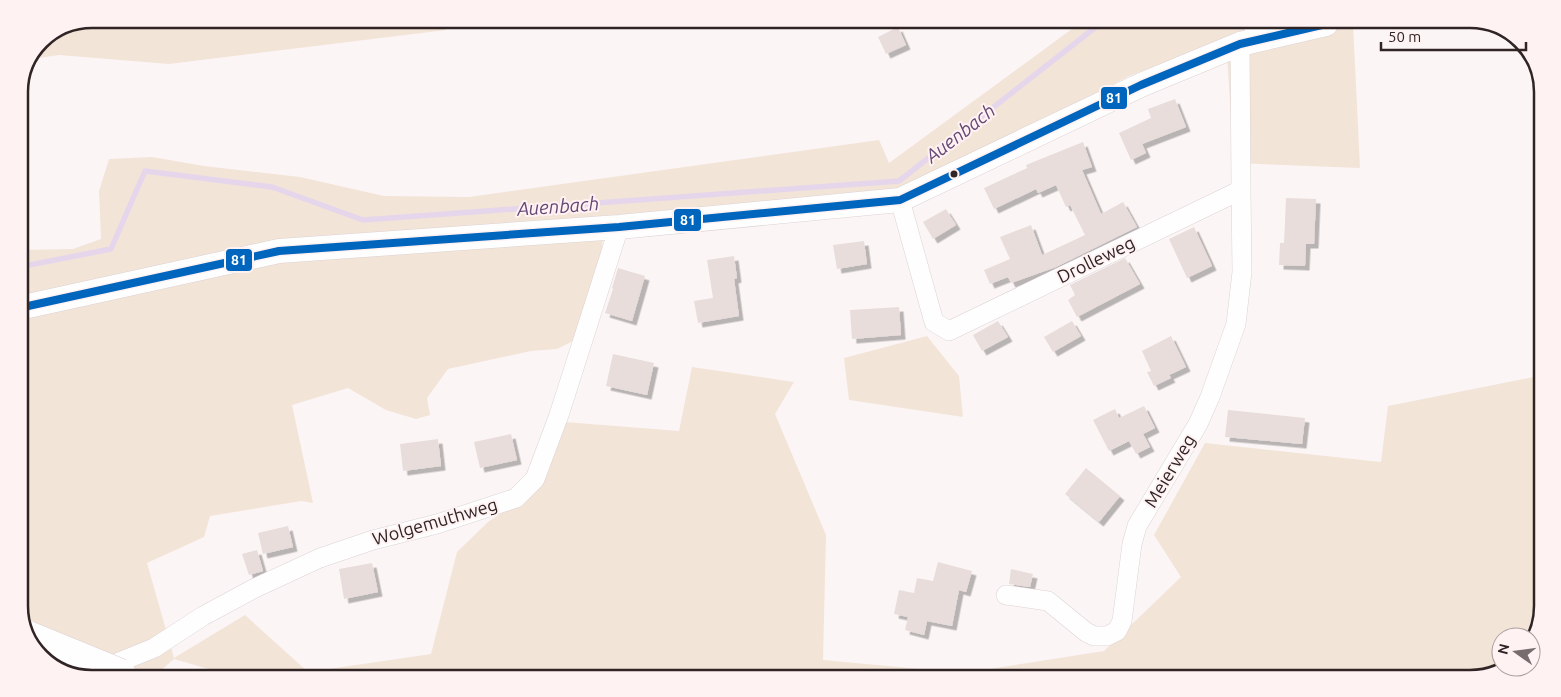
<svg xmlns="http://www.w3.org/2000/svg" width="1561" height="697" viewBox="0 0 1561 697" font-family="Ubuntu,sans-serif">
<defs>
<filter id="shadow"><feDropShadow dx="4.5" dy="4.5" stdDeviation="0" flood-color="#0004"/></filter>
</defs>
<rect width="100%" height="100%" fill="#fcf5f6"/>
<path fill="#f3e4d8" d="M 92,19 L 444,20 L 446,30 L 169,64 L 59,55 L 32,59 L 40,40 Z
M 1080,23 L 1353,24 L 1360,168 L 1234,163 L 1227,56 L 1223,40 L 1129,76 L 1012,136 L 899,189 L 605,217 L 601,258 L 575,340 L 557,349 L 531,351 L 448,369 L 427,398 L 430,415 L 416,419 L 386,410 L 348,388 L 292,405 L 313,503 L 301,501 L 210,516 L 204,537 L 147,563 L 174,658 L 245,615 L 308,672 L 431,654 L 457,552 L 488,522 L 531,493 L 552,421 L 679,431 L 692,367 L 794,382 L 775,414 L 826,535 L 823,660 L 964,673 L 1104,651 L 1181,577 L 1154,535 L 1205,443 L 1381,462 L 1388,406 L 1539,376 L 1537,633 L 1531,640 L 1531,637 L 1501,637 L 1501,667 L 1507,667 L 1470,678 L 222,673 L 174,659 L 158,673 L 64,673 L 34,649 L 19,610 L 19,250 L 73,249 L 101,239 L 99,191 L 109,159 L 152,157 L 204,166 L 300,177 L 384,196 L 469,197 L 879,140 L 889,163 Z
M 927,336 L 959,376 L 963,417 L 849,400 L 844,358 Z"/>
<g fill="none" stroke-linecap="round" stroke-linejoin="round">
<path stroke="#e6d6ec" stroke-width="5.5" d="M 19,267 L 111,249 L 145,171 L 272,187 L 363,220 L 899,181 L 1101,23"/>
</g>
<path fill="#e8dddb" filter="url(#shadow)" d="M 898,27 L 906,45 L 886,54 L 878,37 Z
M 1175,99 L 1186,127 L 1142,144 L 1146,153 L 1131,160 L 1119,133 L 1151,118 L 1148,109 Z
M 1083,142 L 1092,167 L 1082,170 L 1101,214 L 1123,202 L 1137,227 L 1056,267 L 1011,283 L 1008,277 L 990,284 L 984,270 L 1010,259 L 1000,237 L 1031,225 L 1042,255 L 1085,235 L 1070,205 L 1066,207 L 1056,185 L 1038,193 L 1036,189 L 994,209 L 984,188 L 1027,168 L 1026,165 Z
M 1286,198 L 1316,199 L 1314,244 L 1306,244 L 1305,266 L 1279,265 L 1280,243 L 1284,243 Z
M 946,209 L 956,225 L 933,239 L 923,222 Z
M 1194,227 L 1212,266 L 1187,278 L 1169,239 Z
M 864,241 L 867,264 L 837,269 L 833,245 Z
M 734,256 L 737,278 L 734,279 L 739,316 L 698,323 L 694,301 L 713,298 L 707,260 Z
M 1125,258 L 1140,284 L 1077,317 L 1068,300 L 1075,295 L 1070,285 Z
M 618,268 L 645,276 L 632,321 L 605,313 L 613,289 L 612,288 Z
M 899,307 L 901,335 L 852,339 L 850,310 Z
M 998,321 L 1008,337 L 982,351 L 973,335 Z
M 1072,321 L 1081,336 L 1053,352 L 1044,337 Z
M 1171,336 L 1186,367 L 1169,375 L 1171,378 L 1154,386 L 1147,372 L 1151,371 L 1142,351 Z
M 613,354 L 654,363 L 647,395 L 606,386 Z
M 1144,406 L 1155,428 L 1143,434 L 1150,447 L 1136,454 L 1129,441 L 1109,451 L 1093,420 L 1115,409 L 1119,418 Z
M 1228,410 L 1305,418 L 1302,444 L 1225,437 Z
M 511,434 L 517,460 L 480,468 L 474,442 Z
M 438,439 L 441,466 L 403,471 L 400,444 Z
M 1086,468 L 1120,496 L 1099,522 L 1065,494 Z
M 288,526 L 293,547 L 263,554 L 258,533 Z
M 257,550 L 263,571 L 249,575 L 242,554 Z
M 938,562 L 972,571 L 966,592 L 959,590 L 952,626 L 927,621 L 924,635 L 905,630 L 908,617 L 894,614 L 899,590 L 914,593 L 917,578 L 933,581 Z
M 372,563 L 378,592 L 344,599 L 339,569 Z
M 1011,569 L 1033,574 L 1030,587 L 1009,584 Z"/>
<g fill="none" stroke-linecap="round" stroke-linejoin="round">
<defs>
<path id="minor" d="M 1252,23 L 1260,40
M 900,200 L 934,322 L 949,331 L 1241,190 L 1240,44
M 1006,595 L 1048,601 L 1086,632 L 1094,636 L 1107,636 L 1117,631 L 1122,621 L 1132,544 L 1137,526 L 1198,424 L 1210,397 L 1236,324 L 1242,272 L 1241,190
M 102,669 L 154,648 L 203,616 L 253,589 L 320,558 L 373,540 L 437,524 L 516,498 L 535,479 L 559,415 L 619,227"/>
<path id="tertiary" d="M 19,308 L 279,251 L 619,227 L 900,200 L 1141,85 L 1240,44 L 1326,24"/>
</defs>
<use href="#minor" stroke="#dcd2d3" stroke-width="20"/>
<use href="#tertiary" stroke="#dcd2d3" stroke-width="25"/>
<use href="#minor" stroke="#fffefe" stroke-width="19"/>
<use href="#tertiary" stroke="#fffefe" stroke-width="24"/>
<defs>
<path id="motorway-bridge" d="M 28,635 L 121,673"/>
</defs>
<use href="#motorway-bridge" stroke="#dcd2d3" stroke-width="29" stroke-linecap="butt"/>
<use href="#motorway-bridge" stroke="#fffefe" stroke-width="28"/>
<defs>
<path id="bus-1" d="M 19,308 L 279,251 L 619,227 L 900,200 L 1141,85 L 1240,44 L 1326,24"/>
</defs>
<use href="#bus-1" stroke="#fff2f3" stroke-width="11"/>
<use href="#bus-1" stroke="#0065bd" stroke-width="8"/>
</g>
<circle fill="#302425" stroke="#fff2f3" stroke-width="2" cx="954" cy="174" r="4.5"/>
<g text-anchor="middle" stroke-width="4" stroke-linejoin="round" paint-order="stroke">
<g font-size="18" fill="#302425" stroke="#fff2f3">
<text transform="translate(1096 260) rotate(-26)" y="6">Drolleweg</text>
<text transform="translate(1170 471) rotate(-59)" y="6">Meierweg</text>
<text transform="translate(435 522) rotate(-16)" y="6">Wolgemuthweg</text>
</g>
<g font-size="19" font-style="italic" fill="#654875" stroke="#fff2f3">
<text transform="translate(960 133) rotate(-38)" y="7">Auenbach</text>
<text transform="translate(558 206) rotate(-4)" y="7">Auenbach</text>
</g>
</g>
<path d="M0 0H1561V697H0ZM92 28H1470A64 64 0 0 1 1534 92V606A64 64 0 0 1 1470 670H92A64 64 0 0 1 28 606V92A64 64 0 0 1 92 28Z" fill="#fff2f3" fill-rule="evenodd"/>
<path fill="none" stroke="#302425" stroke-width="2.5" d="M92 28H1470A64 64 0 0 1 1534 92V606A64 64 0 0 1 1470 670H92A64 64 0 0 1 28 606V92A64 64 0 0 1 92 28Z"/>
<g stroke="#fff2f3" stroke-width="2">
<rect x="1100" y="86" width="28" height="24" rx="5" fill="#0065bd"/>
<rect x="673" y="208" width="29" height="24" rx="5" fill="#0065bd"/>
<rect x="225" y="248" width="28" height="24" rx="5" fill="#0065bd"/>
</g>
<g font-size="14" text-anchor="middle" font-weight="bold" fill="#fff">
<text x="1114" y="103">81</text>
<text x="688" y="225">81</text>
<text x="239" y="265">81</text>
</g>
<g transform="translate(1516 652) rotate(284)"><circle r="24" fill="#fff2f3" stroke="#aca0a1"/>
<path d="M0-4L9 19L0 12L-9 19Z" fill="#776d6e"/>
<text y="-8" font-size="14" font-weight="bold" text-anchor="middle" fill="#302425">N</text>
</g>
<path d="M1381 42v8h145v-8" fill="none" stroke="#302425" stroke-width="2.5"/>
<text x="1388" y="42" font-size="15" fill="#302425" stroke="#fff2f3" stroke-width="4" paint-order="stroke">50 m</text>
</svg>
